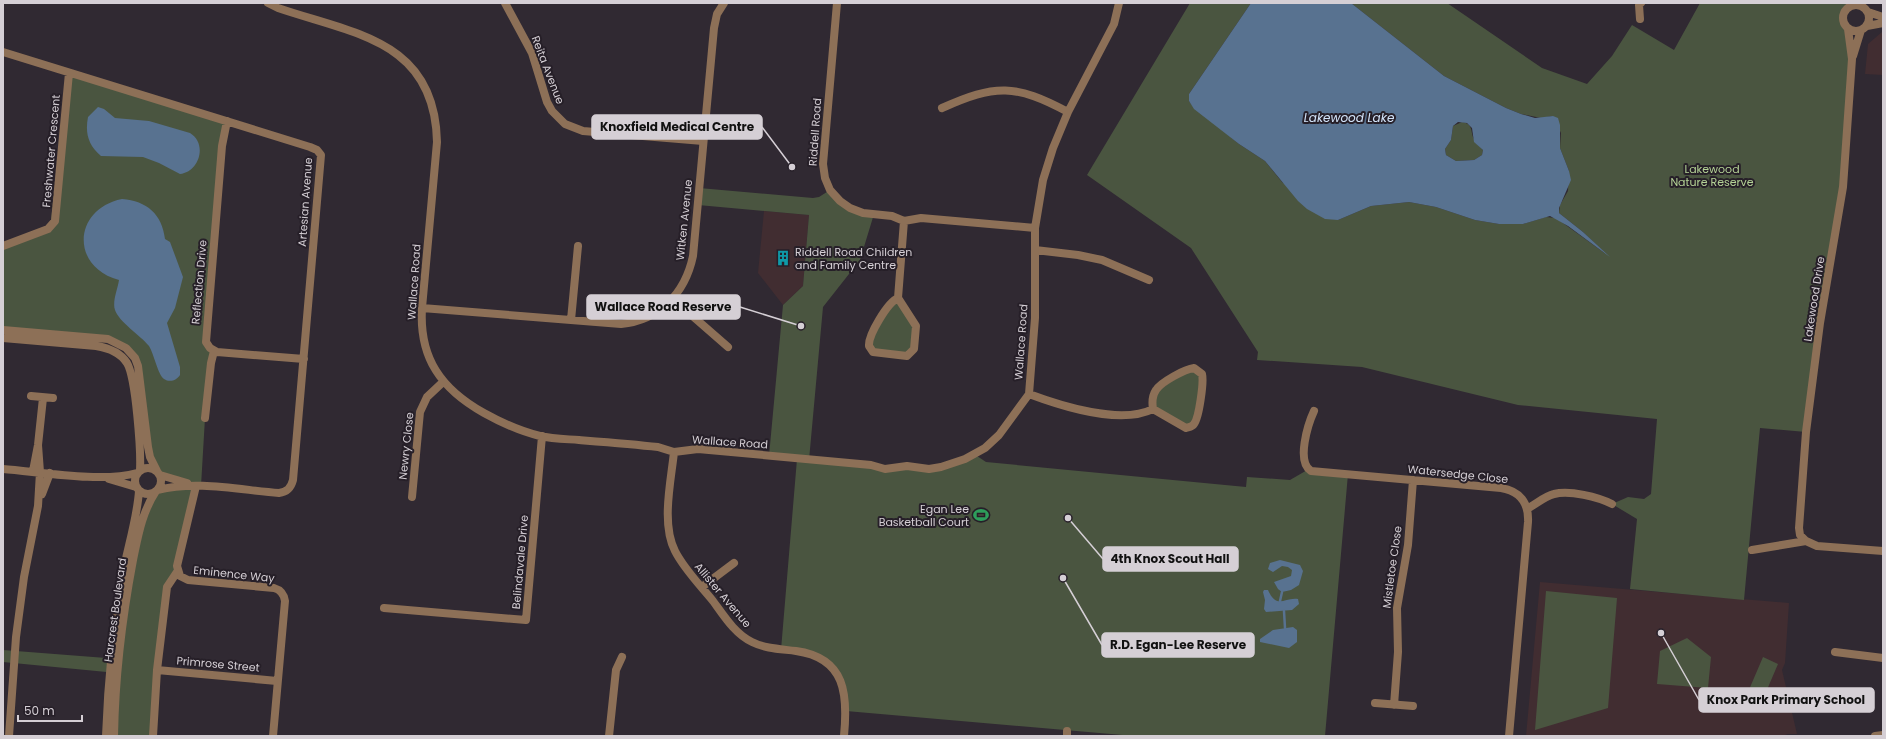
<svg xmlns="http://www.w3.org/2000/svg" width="1886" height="739" viewBox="0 0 1886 739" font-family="Poppins,sans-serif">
<rect width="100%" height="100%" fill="#302932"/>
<path fill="#412d31" d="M 1882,32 L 1883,75 L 1865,74 L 1868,44 Z
M 764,211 L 809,215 L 803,286 L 783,305 L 758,273 Z
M 1540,582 L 1789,603 L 1785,663 L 1782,670 L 1797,734 L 1788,734 L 1782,736 L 1526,736 Z"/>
<path fill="#4a5540" d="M 1190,3 L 1251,3 L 1189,94 L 1189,101 L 1192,105 L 1239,144 L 1265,161 L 1282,182 L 1338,220 L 1371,206 L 1409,202 L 1436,207 L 1475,220 L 1499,224 L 1523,224 L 1546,217 L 1556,218 L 1606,254 L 1583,232 L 1559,213 L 1560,205 L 1568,191 L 1569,171 L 1560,148 L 1561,133 L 1553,116 L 1541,118 L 1521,114 L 1506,108 L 1444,76 L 1351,3 L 1447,3 L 1542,68 L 1587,84 L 1612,56 L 1632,25 L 1674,50 L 1700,3 L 1851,3 L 1843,17 L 1843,21 L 1848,29 L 1852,59 L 1846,151 L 1806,432 L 1760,428 L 1744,600 L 1630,589 L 1637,519 L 1612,504 L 1628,497 L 1644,499 L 1651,494 L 1657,419 L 1518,405 L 1362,367 L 1257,360 L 1258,352 L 1191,248 L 1087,175 Z
M 69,73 L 227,121 L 205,338 L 214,351 L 205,418 L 201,486 L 196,486 L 177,563 L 170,581 L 153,736 L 114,736 L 117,673 L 3,662 L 3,650 L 119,659 L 138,538 L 156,491 L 178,486 L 160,475 L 150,457 L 138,366 L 121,344 L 3,330 L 3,246 L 50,228 Z
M 1462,122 C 1474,124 1470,132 1474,139 C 1477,143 1480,147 1483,150 L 1482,155 L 1474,160 L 1456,161 L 1446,155 L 1445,149 L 1451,140 L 1453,126 Z
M 699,188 L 813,198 L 819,197 L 830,190 L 840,201 L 874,214 L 860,260 L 823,307 L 809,460 L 921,469 L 974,454 L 986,462 L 1246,487 L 1247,477 L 1290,480 L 1309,469 L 1348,474 L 1325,736 L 1134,736 L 846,711 L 845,693 L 824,661 L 781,650 L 797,459 L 769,456 L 783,305 L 803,286 L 809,215 L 698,205 Z
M 894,299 L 915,322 L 910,355 L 873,352 L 869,337 Z
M 1188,369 L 1200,371 L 1197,417 L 1189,427 L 1153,405 L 1153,395 Z
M 1546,591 L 1617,598 L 1608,708 L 1535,730 Z
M 1687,638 L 1711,657 L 1708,688 L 1657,684 L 1660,651 Z
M 1763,657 L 1778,664 L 1763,699 L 1748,692 Z"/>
<path fill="#587290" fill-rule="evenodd" d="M 1251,3 L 1351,3 L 1444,76 L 1506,108 L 1521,114 L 1535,118 L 1553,116 L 1558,118 L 1560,125 L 1560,148 L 1569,171 L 1571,180 L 1559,208 L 1559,213 L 1583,232 L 1610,257 L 1568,226 L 1550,216 L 1523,224 L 1499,224 L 1475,220 L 1436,207 L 1409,202 L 1371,206 L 1338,220 L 1325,219 L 1307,209 L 1298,201 L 1265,161 L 1239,144 L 1194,109 L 1189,101 L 1189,94 ZM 1458,122 L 1467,123 L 1472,128 L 1474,142 L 1483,150 L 1482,155 L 1474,160 L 1456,161 L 1446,155 L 1445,149 L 1451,140 L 1453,126 Z
M 98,107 L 104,109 L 115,118 L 149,121 L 190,133 C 208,144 199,172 180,174 L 159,163 L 143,157 L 101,156 C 88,145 85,133 88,117 Z
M 122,199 C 147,201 162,214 165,239 L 170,242 L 183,277 L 175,308 L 167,323 L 180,367 L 180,375 C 177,380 170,383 164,379 C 158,375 154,354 149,346 C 140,335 119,322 115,310 C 112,302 118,288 119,280 C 70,267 73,209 122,199 Z
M 1280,560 L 1300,565 L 1303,571 L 1299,585 L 1291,590 L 1282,592 L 1278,589 L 1274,582 L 1291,576 L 1292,570 L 1288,567 L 1282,566 L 1273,572 L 1268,569 L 1270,563 Z
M 1264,590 L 1268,590 C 1277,610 1284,597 1298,599 L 1299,604 L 1292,610 L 1266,612 L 1264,609 L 1265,600 L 1263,592 Z
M 1293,627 L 1297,630 L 1297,642 L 1289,648 L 1260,642 L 1260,639 L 1273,630 Z"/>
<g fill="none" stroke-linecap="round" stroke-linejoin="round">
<path stroke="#587290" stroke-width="2.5" d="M 1280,601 L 1282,592
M 1284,611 L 1285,628"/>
<path stroke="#8d7057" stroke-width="8" d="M 268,3 L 278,8 C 354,34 435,40 437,142 L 422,308 C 419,358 441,389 484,413 C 502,423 519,431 540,436 C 553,439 566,439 579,440 C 605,442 632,444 658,447 L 674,452 L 698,449 L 871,465 L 885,469 L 907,466 L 929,469 L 941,467 L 965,459 L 985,448 L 999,435 L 1029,394 L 1035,318 L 1035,228 L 1043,180 L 1053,148 L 1068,112 L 1114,24 L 1119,3
M 505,3 L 532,53 L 547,102 L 552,111 L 565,124 L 583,131 L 703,141
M 837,3 L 823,164 L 825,178 L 830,190 L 840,201 L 850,208 L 863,213 L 892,216 L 904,221 L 921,218 L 1035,228
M1843 18a13 13 0 1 1 26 0a13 13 0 1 1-26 0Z
M 1868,12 L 1883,17
M 1640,19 L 1639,5 L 1641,3
M 1867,26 L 1883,23
M 3,52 L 310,147 L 317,150 L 321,155 L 293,480 C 291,488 287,492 279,493 C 240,490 196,480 158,490
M 1853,56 L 1861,30
M 942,108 C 995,84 1016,84 1068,112
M 227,121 L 222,146 L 206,342 L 210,348 L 217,352 L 304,359
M 3,246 L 48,229 L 55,221 L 69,73
M 1035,250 L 1078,255 L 1102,260 L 1149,280
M 898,298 L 916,326 L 914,349 L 907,356 L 873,352 L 869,346 C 868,335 888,302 898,298 Z
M 898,298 L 904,221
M 673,299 L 728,347
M 422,308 L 621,324 C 659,320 685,294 693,256 L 714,28 L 717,14 L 724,3
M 571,320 L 578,246
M 3,330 L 108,339 L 126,348 L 135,358 L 138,366 L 148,447 L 150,457 L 157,471
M 3,338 L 96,346 C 109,348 120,352 127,363 C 136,378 141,451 140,470
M 1194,368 L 1202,374 C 1204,382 1199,418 1194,424 C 1192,427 1189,427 1186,428 L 1153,409 C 1152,403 1152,396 1156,390 C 1161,382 1185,369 1194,368 Z
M 1029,394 C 1061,406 1121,425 1153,409
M 31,396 L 53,398
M 1314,411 C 1308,424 1296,462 1311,471 L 1501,488 C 1520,491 1529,503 1528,522 L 1509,736
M 205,418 L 211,363 L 214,351
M 674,452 C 671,481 661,524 675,551 C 684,569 700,585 713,601 C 724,616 735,634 752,642 C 766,649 781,649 796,651 C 846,658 848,695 844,736
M135 481a13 13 0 1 1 26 0a13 13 0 1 1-26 0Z
M 3,469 C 41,472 101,483 137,473
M 33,471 L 38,445 L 43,398
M 160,475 L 187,483
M 109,479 L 136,487
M 196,486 L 177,566 L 180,576 L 188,580 L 274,588 C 281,590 284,594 285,601 L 273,736
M 42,494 L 50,473
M 412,497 L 420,412 L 427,397 L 443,382
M 1527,509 C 1536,504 1545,496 1554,494 C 1570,490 1598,497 1612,504
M 1806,541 L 1800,535 L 1799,528 L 1806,432 L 1820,323 L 1843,187 L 1852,59 L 1848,29
M 1752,550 L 1806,541 L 1817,546 L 1883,551
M 702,587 L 734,563
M 384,608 L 526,620 L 542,436
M 1835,652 L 1883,658
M 157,670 L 277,681
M 1375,703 L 1413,706
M 1394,705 L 1398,652 L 1397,608 L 1408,545 L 1413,480
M 9,736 L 16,637 L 24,577 L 38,506 L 40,472 L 38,445
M 106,736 C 108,683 113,630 122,578 C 127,549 137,520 139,491
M 114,736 C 115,677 122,618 133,560 C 138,536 142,512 156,491
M 153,736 L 157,670 L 167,587 L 177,572
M 609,736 L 616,670 L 622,657
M 1067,736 L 1067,731
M 1875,736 L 1883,735"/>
</g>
<defs>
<symbol id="building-bare" viewBox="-9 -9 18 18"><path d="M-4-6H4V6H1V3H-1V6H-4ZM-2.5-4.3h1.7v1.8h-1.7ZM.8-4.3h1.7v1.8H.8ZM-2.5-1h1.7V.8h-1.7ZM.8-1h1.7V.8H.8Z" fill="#0f9aa8" stroke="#261f28" stroke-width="2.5" paint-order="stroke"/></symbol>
<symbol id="stadium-bare" viewBox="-9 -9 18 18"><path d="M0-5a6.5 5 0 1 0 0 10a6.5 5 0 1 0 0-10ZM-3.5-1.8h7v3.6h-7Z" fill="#2e9e5b" stroke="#261f28" stroke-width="2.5" paint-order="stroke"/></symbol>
</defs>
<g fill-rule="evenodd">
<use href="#building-bare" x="772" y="247" width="22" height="22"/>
<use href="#stadium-bare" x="970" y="504" width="22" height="22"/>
</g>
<g text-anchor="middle" stroke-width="4" stroke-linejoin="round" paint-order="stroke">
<g font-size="11" fill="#d5cfd5" stroke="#261f28">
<text transform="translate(548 70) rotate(69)" y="4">Reita Avenue</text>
<text transform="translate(815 132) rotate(-86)" y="4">Riddell Road</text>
<text transform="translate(51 151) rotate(-85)" y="4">Freshwater Crescent</text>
<text transform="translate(305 202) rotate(-86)" y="4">Artesian Avenue</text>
<text transform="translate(684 220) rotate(-84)" y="4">Witken Avenue</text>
<text transform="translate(199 282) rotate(-85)" y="4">Reflection Drive</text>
<text transform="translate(414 282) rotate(-86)" y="4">Wallace Road</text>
<text transform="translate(1814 299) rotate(-81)" y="4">Lakewood Drive</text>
<text transform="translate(1021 342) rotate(-86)" y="4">Wallace Road</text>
<text transform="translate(730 442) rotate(4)" y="4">Wallace Road</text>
<text transform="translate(406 446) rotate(-84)" y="4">Newry Close</text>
<text transform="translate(1458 474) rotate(6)" y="4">Watersedge Close</text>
<text transform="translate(520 562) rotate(-85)" y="4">Belindavale Drive</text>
<text transform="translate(1392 567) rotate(-82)" y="4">Mistletoe Close</text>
<text transform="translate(234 574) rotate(6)" y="4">Eminence Way</text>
<text transform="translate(723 595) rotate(50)" y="4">Allister Avenue</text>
<text transform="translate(115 610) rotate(-82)" y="4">Harcrest Boulevard</text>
<text transform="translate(218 664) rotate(5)" y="4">Primrose Street</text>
</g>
<g font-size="11" fill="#b3d195" stroke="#261f28">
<text x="1712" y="173">Lakewood<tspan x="1712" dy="13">Nature Reserve</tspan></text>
</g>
<g font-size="11" fill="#d5cfd5" stroke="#261f28" text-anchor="start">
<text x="795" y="256">Riddell Road Children<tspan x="795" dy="13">and Family Centre</tspan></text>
<text x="969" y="513" text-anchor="end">Egan Lee<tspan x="969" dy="13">Basketball Court</tspan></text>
</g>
<g font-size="12" font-style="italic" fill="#d3e4fa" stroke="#261f28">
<text x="1349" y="122">Lakewood Lake</text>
</g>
</g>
<path fill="none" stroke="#d5cfd5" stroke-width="1.5" d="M792 167L762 127M801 326L740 307M1068 518L1103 559M1063 578L1102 645M1661 633L1699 700"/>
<g fill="#d5cfd5" stroke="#261f28" stroke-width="1.5">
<circle cx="792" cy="167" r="4"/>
<circle cx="801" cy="326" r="4"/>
<circle cx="1068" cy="518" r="4"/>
<circle cx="1063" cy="578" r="4"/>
<circle cx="1661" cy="633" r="4"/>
</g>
<g fill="#d5cfd5" stroke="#d5cfd5" stroke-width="1.5">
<rect x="592" y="115" width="170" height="24" rx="4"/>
<rect x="587" y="295" width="153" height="24" rx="4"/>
<rect x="1103" y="547" width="135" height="24" rx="4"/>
<rect x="1102" y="633" width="152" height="24" rx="4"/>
<rect x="1699" y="688" width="175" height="24" rx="4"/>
</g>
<g font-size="12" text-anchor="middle" font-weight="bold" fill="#111">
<text x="677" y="131">Knoxfield Medical Centre</text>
<text x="663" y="311">Wallace Road Reserve</text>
<text x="1170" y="563">4th Knox Scout Hall</text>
<text x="1178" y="649">R.D. Egan-Lee Reserve</text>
<text x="1786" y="704">Knox Park Primary School</text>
</g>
<rect width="1886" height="739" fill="none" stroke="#d5cfd5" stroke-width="8"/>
<path d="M18 715v6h64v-6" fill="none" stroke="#d5cfd5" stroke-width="2"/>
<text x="24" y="715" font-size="12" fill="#d5cfd5" stroke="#261f28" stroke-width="3" paint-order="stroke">50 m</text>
</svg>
